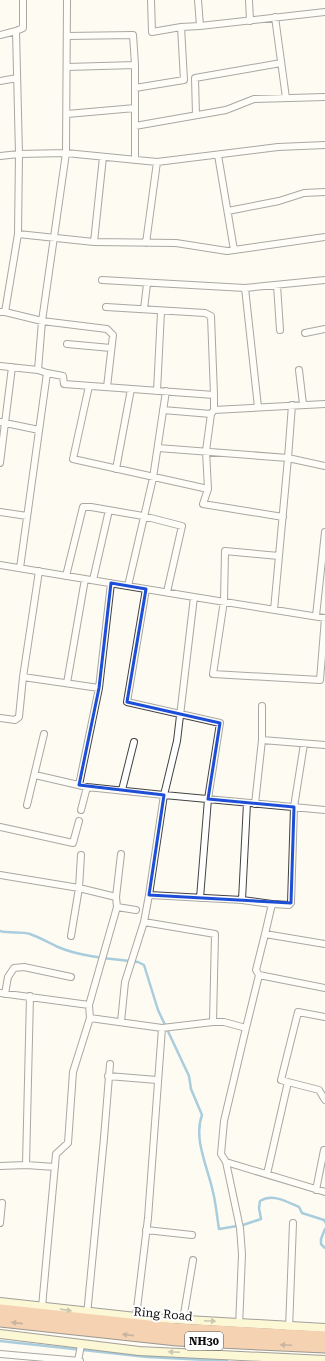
<svg xmlns="http://www.w3.org/2000/svg" width="325" height="1361" viewBox="0 0 325 1361" font-family="'Roboto Serif',serif">
<rect width="100%" height="100%" fill="#fefcf2"/>
<g fill="none" stroke-linecap="round" stroke-linejoin="round">
<path stroke="#4594c5" stroke-width="2.5" d="M 0,931 C 10,934 21,931 30,934 C 41,938 49,943 58,947 C 81,957 113,959 138,962 L 144,965 L 158,1010 L 189,1076 L 191,1089 L 202,1115 C 193,1139 208,1168 213,1192 C 216,1204 217,1217 219,1229 L 243,1225 L 261,1219 L 259,1208 L 260,1201 C 273,1193 287,1202 299,1207 L 302,1213 L 324,1220 L 325,1222
M 325,1229 L 321,1239 L 321,1244 L 325,1248
M 0,1341 L 147,1357 L 227,1361"/>
<defs>
<path id="street" d="M 23,0 L 23,28 L 16,31 L 19,154 L 66,153 L 42,321 L 38,370
M 67,0 L 66,153 L 157,162 L 278,147 L 325,145
M 151,0 L 152,32 L 181,27
M 198,0 L 200,26 L 325,12
M 249,0 L 250,21
M 275,17 L 286,98
M 0,35 L 16,31
M 67,36 L 133,35 L 135,65
M 67,67 L 135,65 L 135,160
M 0,81 L 17,78
M 135,88 L 184,80 L 181,27 L 200,26
M 67,114 L 135,108
M 196,115 L 195,78 L 281,63
M 135,126 L 226,110 L 254,99 L 325,97
M 218,155 L 234,250
M 0,156 L 19,154 L 18,234 L 5,312 L 0,312
M 228,211 L 279,201 L 304,193 L 325,192
M 18,234 L 94,242 L 176,243 L 227,251 L 325,237
M 94,242 L 103,157
M 146,243 L 157,162
M 102,280 L 245,288
M 277,285 L 280,330
M 106,307 L 205,313 L 211,316 L 214,395
M 144,309 L 147,284
M 5,312 L 42,321 L 107,329 L 113,335 L 107,387
M 305,333 L 325,329
M 67,344 L 111,348
M 0,366 L 38,370 L 47,373 L 20,568
M 299,370 L 303,404
M 47,373 L 63,376 L 64,384 L 214,395 L 214,410 L 325,404
M 89,386 L 73,459 L 208,489 L 203,504 L 283,517
M 157,391 L 161,312
M 258,407 L 245,288 L 325,280
M 163,410 L 211,414
M 0,422 L 39,430
M 158,448 L 288,458 L 292,405
M 0,463 L 12,367
M 116,469 L 131,389
M 208,489 L 206,451 L 211,414 L 214,410
M 0,512 L 27,516
M 279,556 L 225,551 L 224,601 L 213,674 L 320,680 L 325,618
M 0,565 L 194,597 L 177,741 L 164,795 L 325,810
M 39,571 L 23,677 L 99,688 L 111,583
M 66,576 L 83,507 L 91,507 L 143,516 L 182,526 L 167,592
M 93,580 L 109,510
M 128,586 L 153,478 L 166,391
M 146,589 L 127,702 L 220,723 L 208,799 L 200,898
M 194,597 L 325,618
M 274,610 L 288,458 L 325,466
M 316,616 L 325,532
M 67,683 L 85,579
M 0,718 L 15,720 L 19,717 L 23,677
M 262,740 L 325,745
M 35,775 L 87,787 L 164,795 L 149,895 L 242,900 L 272,904 L 265,934
M 79,785 L 99,688
M 122,790 L 134,742
M 255,804 L 262,740 L 262,706
M 27,805 L 44,734
M 81,810 L 87,787
M 0,827 L 73,843 L 79,821
M 0,875 L 79,888 L 116,897 L 117,907 L 136,910
M 149,895 L 144,922 L 215,934 L 213,1022
M 116,897 L 121,854
M 242,900 L 247,803
M 272,904 L 289,905 L 291,903 L 294,807 L 304,744
M 71,936 L 79,888 L 81,855
M 259,975 L 256,970 L 265,934 L 325,944
M 0,993 L 89,1005 L 90,1018 L 162,1028 L 213,1022 L 224,1022 L 246,1028 L 224,1121 L 221,1154 L 226,1162 L 325,1192
M 5,994 L 8,977 L 14,968 L 24,967 L 71,977
M 89,1005 L 117,907
M 121,1022 L 125,982 L 144,922
M 246,1028 L 259,975 L 325,988
M 108,1076 L 157,1080
M 288,1082 L 281,1080 L 298,1012 L 325,1017
M 226,1162 L 240,1228 L 242,1254 L 239,1327
M 26,1165 L 55,1167
M 0,1166 L 26,1165 L 30,996
M 267,1174 L 288,1082 L 319,1090 L 325,1100
M 316,1190 L 324,1150
M 0,1223 L 2,1203
M 146,1230 L 192,1235
M 42,1307 L 56,1154 L 68,1143 L 73,1072 L 90,1018
M 87,1315 L 104,1138 L 110,1064
M 136,1317 L 148,1218 L 162,1028
M 183,1320 L 193,1260
M 289,1329 L 293,1223
M 0,1354 L 80,1361
M 78,1361 L 81,1345"/>
<path id="secondary" d="M 0,1302 L 136,1317 L 325,1328
M 0,1334 L 139,1351 L 325,1360"/>
<path id="highway" d="M 0,1310 L 176,1329 L 325,1337
M 0,1321 L 177,1340 L 325,1347"/>
</defs>
<use href="#street" stroke="#424242" stroke-width="8"/>
<use href="#secondary" stroke="#313131" stroke-width="10"/>
<use href="#highway" stroke="#202020" stroke-width="13"/>
<use href="#street" stroke="#fff" stroke-width="6"/>
<use href="#secondary" stroke="#faf1b1" stroke-width="8"/>
<use href="#highway" stroke="#eb9f63" stroke-width="11"/>
</g>
<defs><path id="oneway-solid" d="M-6-.8H1V-3.2L6.5 0L1 3.2V.8H-6Z"/></defs>
<g fill="#908b68">
<use href="#oneway-solid" transform="translate(66 1310) rotate(8)"/>
<use href="#oneway-solid" transform="translate(210 1321) rotate(3)"/>
<use href="#oneway-solid" transform="translate(174 1352) rotate(-177)"/>
</g>
<g fill="#885e3d">
<use href="#oneway-solid" transform="translate(17 1323) rotate(-174)"/>
<use href="#oneway-solid" transform="translate(128 1335) rotate(-174)"/>
<use href="#oneway-solid" transform="translate(286 1345) rotate(-177)"/>
</g>
<path d="M0 0H325V1361H0ZM 111,583 L 146,589 L 127,702 L 220,723 L 208,799 L 294,807 L 291,903 L 149,895 L 164,795 L 79,785 L 99,688 Z" fill="#fefcf2" fill-opacity=".55" fill-rule="evenodd"/>
<path fill="none" stroke="#1d4ed8" stroke-width="3" stroke-linejoin="round" d="M 111,583 L 146,589 L 127,702 L 220,723 L 208,799 L 294,807 L 291,903 L 149,895 L 164,795 L 79,785 L 99,688 Z"/>
<g text-anchor="middle" stroke-width="4" stroke-linejoin="round" paint-order="stroke">
<rect fill="#fff" stroke="#575757" stroke-width="1" x="185" y="1332" width="38" height="18" rx="3"/>
<g font-size="11" font-weight="bold" fill="#0f0f0f">
<text x="204" y="1345">NH30</text>
</g>
<g font-size="12" fill="#0f0f0f" stroke="#fff">
<text transform="translate(163 1314) rotate(5)" y="4">Ring Road</text>
</g>
</g>
</svg>
